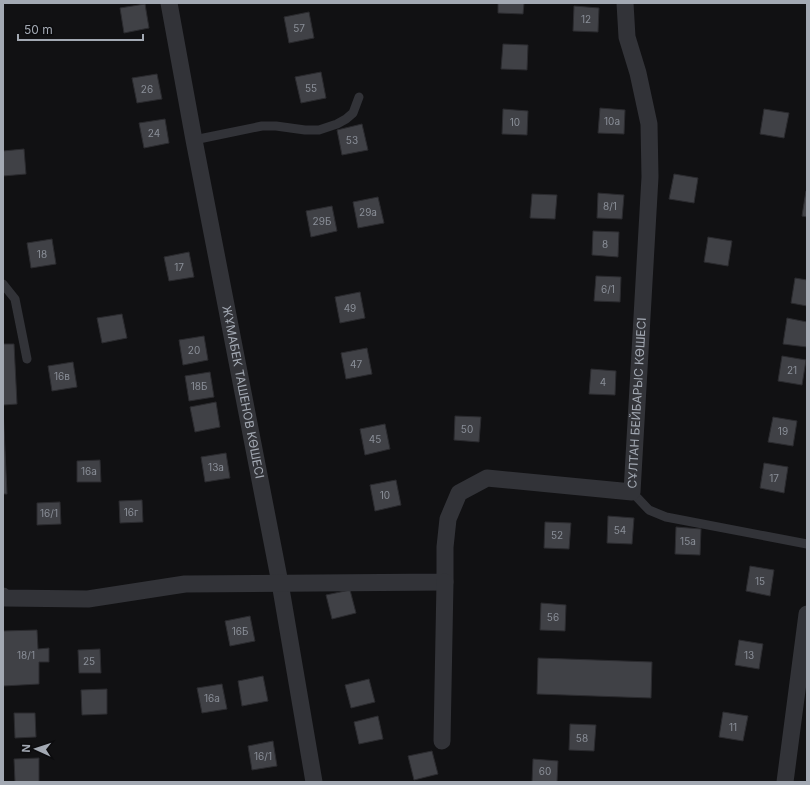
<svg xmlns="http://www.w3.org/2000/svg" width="810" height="785" viewBox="0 0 810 785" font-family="Inter,sans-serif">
<rect width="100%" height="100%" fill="#111113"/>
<path fill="#404146" stroke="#2b2b2f" d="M 498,3 L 524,3 L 523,14 L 498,13 Z
M 145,4 L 149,28 L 124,33 L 120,8 Z
M 574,6 L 599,8 L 598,32 L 573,31 Z
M 309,12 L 314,38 L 289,43 L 284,17 Z
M 503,44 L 528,45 L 527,70 L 501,69 Z
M 321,72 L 326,98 L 301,103 L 295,77 Z
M 157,74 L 162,99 L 137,103 L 132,78 Z
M 600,108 L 625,110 L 624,134 L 598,133 Z
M 503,109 L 528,111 L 527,135 L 502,134 Z
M 764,109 L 789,113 L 784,138 L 760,134 Z
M 165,119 L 169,143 L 144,148 L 139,123 Z
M 362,124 L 368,150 L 342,155 L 337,130 Z
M 24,149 L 26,174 L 3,176 L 3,151 Z
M 674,174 L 698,178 L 694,203 L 669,199 Z
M 806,191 L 807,191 L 807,217 L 802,216 Z
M 598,193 L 624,195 L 622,219 L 597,218 Z
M 532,194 L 557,195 L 555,219 L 530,218 Z
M 378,197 L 384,223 L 358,228 L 353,202 Z
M 332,206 L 337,231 L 311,237 L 306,211 Z
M 593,231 L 619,232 L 618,257 L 592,255 Z
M 708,237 L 732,241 L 728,266 L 704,262 Z
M 52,239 L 56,264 L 31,268 L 27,243 Z
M 189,252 L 194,277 L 169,281 L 164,257 Z
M 596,276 L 621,277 L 620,302 L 594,301 Z
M 795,278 L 807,280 L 807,306 L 791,303 Z
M 360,292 L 365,318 L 340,323 L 335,297 Z
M 122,314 L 127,338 L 102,343 L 97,318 Z
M 787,318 L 807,322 L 807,347 L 783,344 Z
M 204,336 L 208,360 L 183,365 L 179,340 Z
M 3,344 L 14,344 L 17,404 L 3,405 Z
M 367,348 L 372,374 L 346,379 L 341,353 Z
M 782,356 L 806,360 L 802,385 L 778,381 Z
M 73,362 L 77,387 L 52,391 L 48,366 Z
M 591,369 L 616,371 L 615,395 L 589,394 Z
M 210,372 L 214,397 L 189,401 L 185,376 Z
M 216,402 L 220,427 L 195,432 L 190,407 Z
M 3,407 L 7,494 L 3,494 Z
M 455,416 L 481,417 L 479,442 L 454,440 Z
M 773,417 L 797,421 L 793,446 L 768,442 Z
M 385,424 L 390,449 L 365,455 L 360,429 Z
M 226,453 L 230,478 L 205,482 L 201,457 Z
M 100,460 L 101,482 L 77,482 L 77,461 Z
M 764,463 L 788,467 L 784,493 L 760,488 Z
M 396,480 L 401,505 L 375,511 L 370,485 Z
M 142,500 L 143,522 L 120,523 L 119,501 Z
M 60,502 L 61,524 L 37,525 L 37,503 Z
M 608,516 L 634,518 L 632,544 L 607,543 Z
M 545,522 L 571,523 L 569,549 L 544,548 Z
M 676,527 L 701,529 L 700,555 L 675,554 Z
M 750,566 L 774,570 L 770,596 L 746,591 Z
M 350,590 L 356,613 L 332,619 L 326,595 Z
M 541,603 L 566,605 L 565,631 L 540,630 Z
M 250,616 L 255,641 L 230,646 L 225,621 Z
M 37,630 L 38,649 L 49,648 L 49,662 L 39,662 L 39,684 L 3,686 L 3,631 Z
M 739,640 L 763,644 L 759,669 L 735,665 Z
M 100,649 L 101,673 L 79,673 L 78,650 Z
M 538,658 L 652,662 L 651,698 L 537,694 Z
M 263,676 L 268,701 L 242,706 L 238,681 Z
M 369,679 L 375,702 L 351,708 L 345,685 Z
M 222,684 L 227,709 L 202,713 L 197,688 Z
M 107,689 L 107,714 L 82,715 L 81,690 Z
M 723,712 L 748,716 L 743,741 L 719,737 Z
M 14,713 L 35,713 L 36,737 L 15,738 Z
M 378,716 L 383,739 L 359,744 L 354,722 Z
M 570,724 L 596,725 L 594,751 L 569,750 Z
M 273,741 L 277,766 L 252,770 L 248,746 Z
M 432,751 L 438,774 L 414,780 L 408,756 Z
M 39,758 L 39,782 L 15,782 L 14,759 Z
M 533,759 L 558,761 L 557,782 L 532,782 Z"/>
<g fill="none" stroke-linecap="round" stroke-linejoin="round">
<path stroke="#323338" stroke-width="9" d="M 194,140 L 262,126 L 276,126 L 305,130 L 319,130 L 337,124 L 346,119 L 353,113 L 359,97
M 3,284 L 15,299 L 27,359
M 632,492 L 649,510 L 666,517 L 807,544"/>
<g stroke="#323338" stroke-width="17">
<path id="s1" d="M 169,3 L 194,140 L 280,583 L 314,782"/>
<path id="s2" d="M 3,596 L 5,598 L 88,599 L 185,584 L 445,582 L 445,547 L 448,519 L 459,493 L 487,478 L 632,492 L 650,177 L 649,124 L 638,73 L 627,37 L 625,3"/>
<path d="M 442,741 L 445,582"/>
<path d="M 785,782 L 807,614"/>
</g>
</g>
<g text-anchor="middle" stroke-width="4" stroke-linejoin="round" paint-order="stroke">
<g font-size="10" fill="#8a8f98">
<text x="586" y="23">12</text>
<text x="299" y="32">57</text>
<text x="311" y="92">55</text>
<text x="147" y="93">26</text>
<text x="612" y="125">10а</text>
<text x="515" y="126">10</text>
<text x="154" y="137">24</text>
<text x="352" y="144">53</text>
<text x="610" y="210">8/1</text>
<text x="368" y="216">29а</text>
<text x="322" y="225">29Б</text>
<text x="605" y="248">8</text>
<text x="42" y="258">18</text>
<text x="179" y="271">17</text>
<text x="608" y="293">6/1</text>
<text x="350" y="312">49</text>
<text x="194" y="354">20</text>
<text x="356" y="368">47</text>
<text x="792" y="374">21</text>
<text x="62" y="380">16в</text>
<text x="603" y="386">4</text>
<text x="199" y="390">18Б</text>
<text x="467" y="433">50</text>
<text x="783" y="435">19</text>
<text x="375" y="443">45</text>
<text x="216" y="471">13а</text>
<text x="89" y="475">16а</text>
<text x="774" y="482">17</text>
<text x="385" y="499">10</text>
<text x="131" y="516">16г</text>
<text x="49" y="517">16/1</text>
<text x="620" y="534">54</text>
<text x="557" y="539">52</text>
<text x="688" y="545">15а</text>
<text x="760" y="585">15</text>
<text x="553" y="621">56</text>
<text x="240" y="635">16Б</text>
<text x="26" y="659">18/1</text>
<text x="749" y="659">13</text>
<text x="89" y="665">25</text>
<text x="212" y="702">16а</text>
<text x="733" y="731">11</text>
<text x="582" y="742">58</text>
<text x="263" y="760">16/1</text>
<text x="545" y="775">60</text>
</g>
<g font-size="12" fill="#a3a9b3" stroke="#0c0c0e">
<text dy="4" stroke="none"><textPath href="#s1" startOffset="396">ЖҰМАБЕК ТАШЕНОВ КӨШЕСІ</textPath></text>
<text dy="4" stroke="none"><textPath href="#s2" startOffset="802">СҰЛТАН БЕЙБАРЫС КӨШЕСІ</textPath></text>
</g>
</g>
<rect width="810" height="785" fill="none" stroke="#a3a9b3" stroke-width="8"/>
<g transform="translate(36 749) rotate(273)" stroke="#0c0c0e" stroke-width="3" paint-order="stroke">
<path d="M0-3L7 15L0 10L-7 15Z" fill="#a3a9b3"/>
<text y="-6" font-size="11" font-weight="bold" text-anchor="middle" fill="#a3a9b3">N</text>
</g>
<path d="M18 34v6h125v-6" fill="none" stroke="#a3a9b3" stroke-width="2"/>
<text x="24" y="34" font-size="12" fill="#a3a9b3" stroke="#0c0c0e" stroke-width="3" paint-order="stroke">50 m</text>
</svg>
